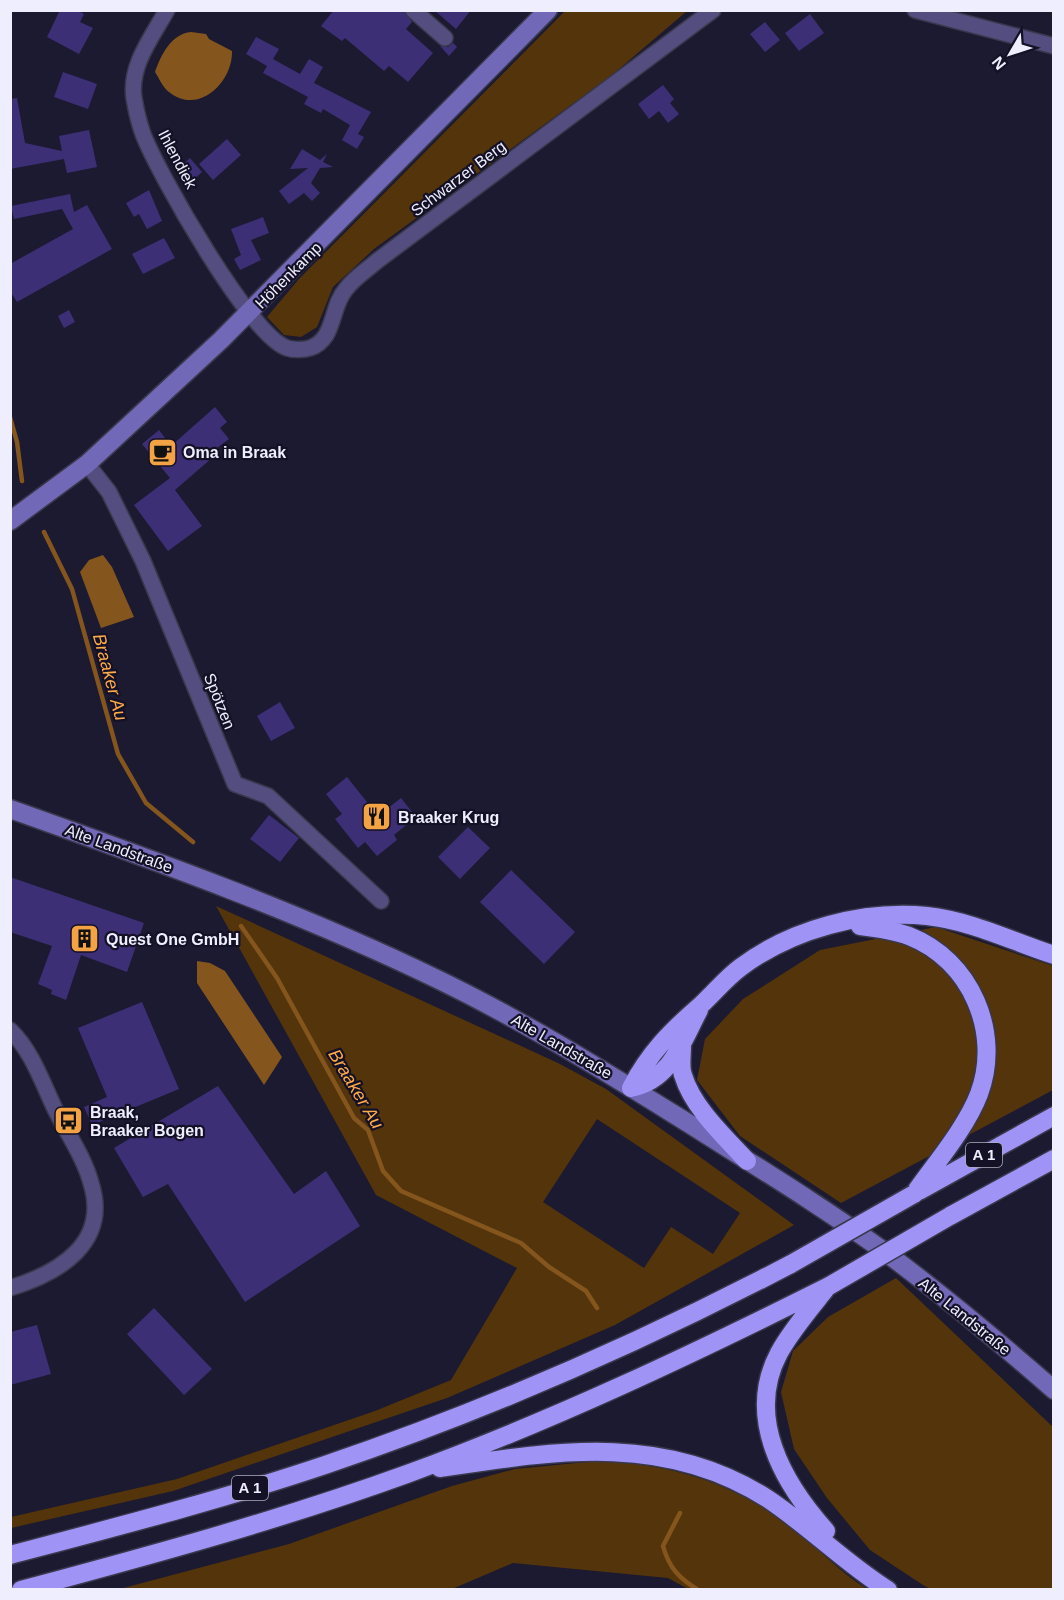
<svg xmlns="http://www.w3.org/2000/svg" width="1064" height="1600" viewBox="0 0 1064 1600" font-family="Arial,sans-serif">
<rect width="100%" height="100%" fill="#1c1a30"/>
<path fill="#54340b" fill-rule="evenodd" d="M 566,10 L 687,11 L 612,75 L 374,249 L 333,287 L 317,327 L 301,337 L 284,335 L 267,317 L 299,279 Z
M 216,906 L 560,1064 L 606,1089 L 794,1225 L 615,1325 L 447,1398 L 173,1491 L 11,1528 L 11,1517 L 177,1479 L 375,1411 L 451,1380 L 517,1268 L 376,1195 ZM 597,1119 L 740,1213 L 713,1254 L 671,1227 L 644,1268 L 543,1202 Z
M 936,927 L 1053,966 L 1053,1090 L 841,1203 L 740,1136 L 697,1080 L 705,1039 L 743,999 L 820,950 Z
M 896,1278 L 1053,1427 L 1053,1589 L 932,1590 L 923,1585 L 870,1550 L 827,1498 L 794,1449 L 781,1392 L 793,1351 L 828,1317 Z
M 597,1461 C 666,1463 733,1482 789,1525 C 815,1545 839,1572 867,1589 L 688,1589 L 668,1578 L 513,1563 L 452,1589 L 116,1590 L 289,1544 L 452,1486 L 515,1469 Z"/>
<path fill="#84551d" d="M 191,32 L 206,34 L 209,39 L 232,51 C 233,82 199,116 169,92 C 163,88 159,78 155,72 C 161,55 171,34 191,32 Z
M 103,555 L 112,567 L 134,617 L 101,628 L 80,572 L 89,560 Z
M 197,961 L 210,963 L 225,971 L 282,1057 L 264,1085 L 197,983 Z"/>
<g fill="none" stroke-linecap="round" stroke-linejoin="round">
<path stroke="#84551d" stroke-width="4.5" d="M 10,417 L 17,442 L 22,481
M 44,532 L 72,589 L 118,754 L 146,803 L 193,842
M 241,926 L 277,978 L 354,1118 L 368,1130 L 383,1171 L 401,1191 L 521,1243 L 549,1267 L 586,1291 L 597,1308
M 680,1513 L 663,1546 C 669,1568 679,1578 698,1590"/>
</g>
<path fill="#3c2f76" d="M 60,10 L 77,10 L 84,14 L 80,22 L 93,28 L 79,54 L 47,37 Z
M 334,10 L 404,10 L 412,22 L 406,29 L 433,53 L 408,82 L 389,66 L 384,71 L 345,38 L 342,41 L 321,26 Z
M 434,10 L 471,10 L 456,29 Z
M 810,14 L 824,33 L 799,51 L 785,33 Z
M 765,22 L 780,40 L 765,52 L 750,34 Z
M 256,37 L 279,49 L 273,59 L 300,74 L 309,59 L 323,67 L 314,83 L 371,112 L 358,134 L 364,137 L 357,149 L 342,140 L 350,125 L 323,109 L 321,113 L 304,104 L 308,97 L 263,73 L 267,66 L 246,54 Z
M 453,43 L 457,47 L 449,56 L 440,46 L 448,47 Z
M 63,72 L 97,84 L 88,109 L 54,97 Z
M 663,85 L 674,99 L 670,103 L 679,114 L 668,123 L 659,111 L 649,119 L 638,104 Z
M 17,98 L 25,143 L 62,151 L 59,136 L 89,130 L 97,167 L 67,173 L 64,159 L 10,169 L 10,99 Z
M 227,139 L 241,155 L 213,180 L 199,164 Z
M 302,149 L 320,160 L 327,154 L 323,162 L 333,167 L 320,168 L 311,183 L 320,193 L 312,201 L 304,193 L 289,204 L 279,191 L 308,168 L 290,169 Z
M 190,158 L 202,172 L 192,181 L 180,167 Z
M 149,190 L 162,221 L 147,229 L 139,214 L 134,217 L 126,203 Z
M 70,194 L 74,212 L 87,205 L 112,249 L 17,302 L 10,291 L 10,264 L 73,229 L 62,209 L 14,219 L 11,206 Z
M 263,217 L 269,233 L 251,240 L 261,260 L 240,270 L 234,259 L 241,255 L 231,229 Z
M 164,238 L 175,258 L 143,274 L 132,254 Z
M 69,310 L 75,322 L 64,328 L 58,316 Z
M 215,407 L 227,422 L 220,428 L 229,439 L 209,454 L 212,458 L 175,490 L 202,526 L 168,551 L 134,505 L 170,478 L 142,444 L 159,430 L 171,446 Z
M 280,702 L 295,728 L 271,741 L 257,716 Z
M 347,777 L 378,816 L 401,798 L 416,817 L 394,835 L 397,840 L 377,856 L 365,842 L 358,848 L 335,819 L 342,814 L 326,794 Z
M 269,815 L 299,838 L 280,862 L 250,839 Z
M 468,827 L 490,848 L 460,879 L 438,857 Z
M 511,870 L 575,932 L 544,964 L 480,902 Z
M 10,877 L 144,923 L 127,972 L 81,955 L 66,1000 L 51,994 L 52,990 L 38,984 L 52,946 L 10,932 Z
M 142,1002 L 179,1089 L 92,1125 L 84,1107 L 107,1097 L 78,1028 Z
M 218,1086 L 294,1194 L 326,1171 L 360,1226 L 245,1302 L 168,1184 L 143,1197 L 114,1148 Z
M 154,1308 L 212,1369 L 184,1395 L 127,1334 Z
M 37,1325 L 51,1374 L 10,1385 L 10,1332 Z"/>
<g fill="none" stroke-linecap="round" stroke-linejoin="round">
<defs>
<path id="street" d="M 167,10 C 152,37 129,66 134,98 C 136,110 139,123 143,134 C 158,173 250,336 287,348 C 293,350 304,350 310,348 C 336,339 330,307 346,289 C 354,278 367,270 377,261 L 713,10
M 413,10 L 445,38
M 915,10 L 1054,46
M 87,464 L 109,492 L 143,561 L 235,784 L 268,796 L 381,901
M 10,1030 C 32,1051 42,1082 55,1109 C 67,1133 84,1157 91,1183 C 110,1243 59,1273 10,1288"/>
<path id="secondary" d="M 10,521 L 87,464 L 221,340 L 548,10
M 10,809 C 154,860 299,912 437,979 C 526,1022 604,1071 688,1123 C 754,1165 822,1206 885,1252 C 943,1295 999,1342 1054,1390"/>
<path id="highway" d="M 860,926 C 877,928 893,930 909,936 C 971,960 1002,1033 979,1094 C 966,1128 935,1164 914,1194
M 682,1047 C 682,1056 680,1067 683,1075 C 693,1108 724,1136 747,1161
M 631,1088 C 649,1053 672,1030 701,1005 C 715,992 726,978 741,967 C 792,929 863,910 927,916 C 972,921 1011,941 1054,955
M 631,1088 C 671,1080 682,1042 699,1010
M 919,1191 L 1054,1116
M 950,1216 L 1054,1159
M 825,1290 C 809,1310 791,1331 779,1353 C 745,1417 783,1483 826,1531
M 440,1468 C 555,1451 664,1432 768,1499 C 810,1527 845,1563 888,1590
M 10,1555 C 116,1527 221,1500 325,1465 C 485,1411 642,1342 791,1264
M 21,1590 C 152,1555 280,1520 407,1474 C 552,1421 691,1355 829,1286"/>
</defs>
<use href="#street" stroke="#39384d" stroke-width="18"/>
<use href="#secondary" stroke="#39384d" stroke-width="21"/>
<use href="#highway" stroke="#39384d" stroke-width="21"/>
<use href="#street" stroke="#534e7f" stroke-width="15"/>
<use href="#secondary" stroke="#7168b7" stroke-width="18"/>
<use href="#highway" stroke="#9f94f6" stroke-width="18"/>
<defs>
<path id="highway-bridge" d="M 791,1264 L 914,1194
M 829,1286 L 950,1216"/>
</defs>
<use href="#highway-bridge" stroke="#39384d" stroke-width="21" stroke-linecap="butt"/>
<use href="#highway-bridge" stroke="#9f94f6" stroke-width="18"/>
</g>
<defs>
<symbol id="cafe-square" viewBox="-11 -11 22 22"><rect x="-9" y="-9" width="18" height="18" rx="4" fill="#f4a344" stroke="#141126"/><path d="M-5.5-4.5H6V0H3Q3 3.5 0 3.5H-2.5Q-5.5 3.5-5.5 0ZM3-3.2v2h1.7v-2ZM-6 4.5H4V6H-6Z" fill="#111"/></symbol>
<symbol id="restaurant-square" viewBox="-11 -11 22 22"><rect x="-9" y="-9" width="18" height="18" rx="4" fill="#f4a344" stroke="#141126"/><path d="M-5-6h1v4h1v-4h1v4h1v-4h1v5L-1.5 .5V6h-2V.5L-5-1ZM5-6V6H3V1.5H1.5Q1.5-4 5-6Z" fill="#111"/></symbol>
<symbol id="building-square" viewBox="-11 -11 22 22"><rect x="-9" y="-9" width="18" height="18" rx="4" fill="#f4a344" stroke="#141126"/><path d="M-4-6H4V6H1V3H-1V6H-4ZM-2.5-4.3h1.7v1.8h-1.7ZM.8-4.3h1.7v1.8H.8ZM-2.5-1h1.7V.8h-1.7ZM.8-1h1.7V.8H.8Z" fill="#111"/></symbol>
<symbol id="bus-square" viewBox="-11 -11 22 22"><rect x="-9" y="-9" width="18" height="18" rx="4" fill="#f4a344" stroke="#141126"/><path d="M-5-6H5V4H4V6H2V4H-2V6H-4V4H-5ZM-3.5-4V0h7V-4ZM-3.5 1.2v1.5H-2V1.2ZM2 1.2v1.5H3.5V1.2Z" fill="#111"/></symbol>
</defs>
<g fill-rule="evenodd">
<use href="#cafe-square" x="146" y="436" width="33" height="33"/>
<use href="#restaurant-square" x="360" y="800" width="33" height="33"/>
<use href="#building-square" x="68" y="922" width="33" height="33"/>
<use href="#bus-square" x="52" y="1104" width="33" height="33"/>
</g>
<g text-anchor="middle" stroke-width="4.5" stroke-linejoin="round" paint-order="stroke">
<g fill="#141126" stroke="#adacbd" stroke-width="1.5">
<rect x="966" y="1143" width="36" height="24" rx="4.5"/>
<rect x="232" y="1476" width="36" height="24" rx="4.5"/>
</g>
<g font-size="15" font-weight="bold" fill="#eeeefe">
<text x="984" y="1160">A 1</text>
<text x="250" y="1493">A 1</text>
</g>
<g font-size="16" fill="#eeeefe" stroke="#141126">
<text transform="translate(178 159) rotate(62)" y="6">Ihlendiek</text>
<text transform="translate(458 178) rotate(-37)" y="6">Schwarzer Berg</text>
<text transform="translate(288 275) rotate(-45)" y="6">Höhenkamp</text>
<text transform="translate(220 701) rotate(68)" y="6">Spötzen</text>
<text transform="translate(119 848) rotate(20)" y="6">Alte Landstraße</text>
<text transform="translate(562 1046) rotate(30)" y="6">Alte Landstraße</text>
<text transform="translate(965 1316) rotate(39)" y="6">Alte Landstraße</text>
</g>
<g font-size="16" font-weight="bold" fill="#eeeefe" stroke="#141126" text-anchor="start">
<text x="183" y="458">Oma in Braak</text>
<text x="398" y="823">Braaker Krug</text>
<text x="106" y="945">Quest One GmbH</text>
<text x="90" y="1118">Braak,<tspan x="90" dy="18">Braaker Bogen</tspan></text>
</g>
<g font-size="18" font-style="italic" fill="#fdaa49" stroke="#141126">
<text transform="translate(110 677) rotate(75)" y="6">Braaker Au</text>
<text transform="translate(356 1089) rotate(59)" y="6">Braaker Au</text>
</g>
</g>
<rect width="1064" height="1600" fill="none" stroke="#eeeefe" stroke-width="24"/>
<g transform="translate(1010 54) rotate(231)" stroke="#141126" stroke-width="4.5" paint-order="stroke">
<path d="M0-4.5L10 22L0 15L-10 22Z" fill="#eeeefe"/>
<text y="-9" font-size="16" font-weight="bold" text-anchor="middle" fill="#eeeefe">N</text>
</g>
</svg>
